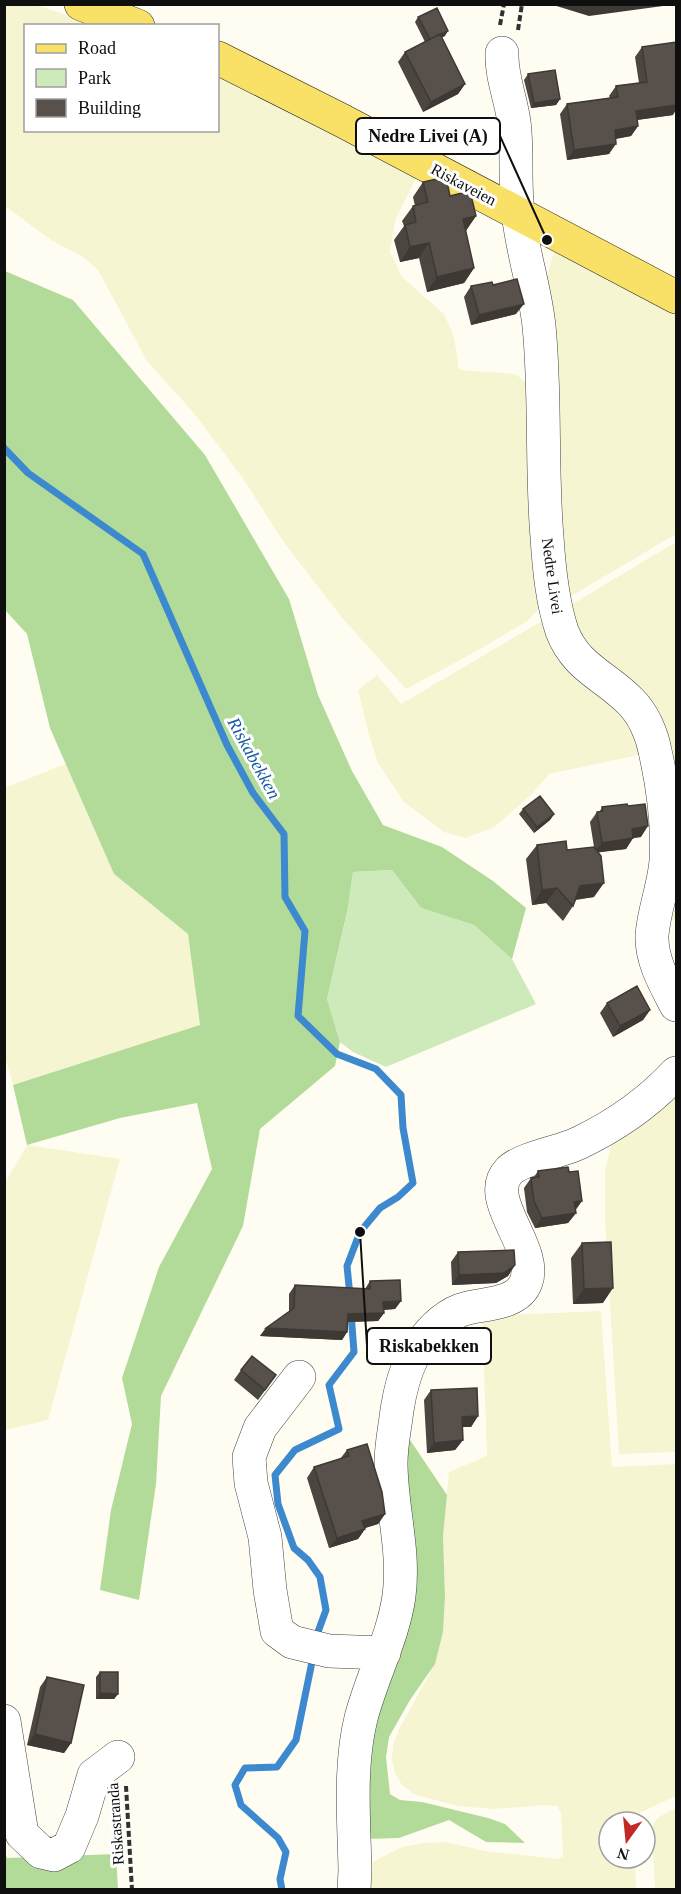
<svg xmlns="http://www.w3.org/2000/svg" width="681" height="1894" viewBox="0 0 681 1894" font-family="Georgia,serif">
<rect width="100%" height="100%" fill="#fffdf1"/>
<path fill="#f5f5d1" d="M 4,5 L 36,5 L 97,25 L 26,26 L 26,130 L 218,130 L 218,75 L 417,176 L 395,221 L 390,252 L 402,277 L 444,314 L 454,337 L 459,370 L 516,374 L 529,386 L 545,603 L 527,621 L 475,652 L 406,689 L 343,619 L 285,544 L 242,477 L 193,412 L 147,361 L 98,270 L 83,257 L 51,240 L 5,206 Z
M 554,251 L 676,313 L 676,534 L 563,601 L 542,295 Z
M 676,542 L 676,921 L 675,921 L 663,918 L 665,751 L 582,650 L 564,609 Z
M 547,618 L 617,703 L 643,754 L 549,774 L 531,795 L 493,828 L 465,838 L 444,832 L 404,802 L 378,763 L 369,735 L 358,690 L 377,675 L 401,704 Z
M 66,764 L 114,874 L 188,934 L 200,1026 L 13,1085 L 4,1053 L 4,788 Z
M 676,1082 L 676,1452 L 619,1454 L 605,1218 L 605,1171 L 612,1141 Z
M 27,1145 L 120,1159 L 48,1420 L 5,1430 L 5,1183 Z
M 601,1311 L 612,1467 L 676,1464 L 676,1796 L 633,1816 L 633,1822 L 609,1822 L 609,1858 L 635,1858 L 636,1889 L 362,1890 L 367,1871 L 374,1861 L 402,1847 L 423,1843 L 446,1842 L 485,1851 L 558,1859 L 563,1856 L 561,1813 L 557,1806 L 546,1805 L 494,1809 L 458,1806 L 431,1799 L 414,1794 L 402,1785 L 395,1773 L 392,1759 L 393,1745 L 400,1727 L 435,1664 L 443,1632 L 445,1596 L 443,1536 L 449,1472 L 487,1456 L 482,1316 Z
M 676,1808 L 676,1889 L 655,1889 L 652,1832 L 654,1823 L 659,1817 Z"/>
<path fill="#cfeaba" d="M 392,870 L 421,908 L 474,925 L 512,959 L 536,1004 L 386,1067 L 353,1052 L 340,1042 L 327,999 L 348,909 L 353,872 Z"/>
<path fill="#b2db99" d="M 5,271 L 73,300 L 205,455 L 289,599 L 318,695 L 352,771 L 383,825 L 442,847 L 493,881 L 526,908 L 512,959 L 474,925 L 421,908 L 392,870 L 353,872 L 348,908 L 327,999 L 340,1042 L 335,1066 L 260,1129 L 243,1226 L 161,1396 L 156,1484 L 139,1600 L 100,1590 L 111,1510 L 132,1424 L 122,1378 L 159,1267 L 212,1169 L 197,1103 L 120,1118 L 27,1145 L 13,1085 L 200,1025 L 188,934 L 114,874 L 50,728 L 27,634 L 5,610 Z
M 400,1425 L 447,1495 L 443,1536 L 445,1596 L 443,1632 L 435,1664 L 410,1700 L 389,1737 L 386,1757 L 390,1794 L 400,1800 L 422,1802 L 488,1818 L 505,1824 L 525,1843 L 486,1842 L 449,1820 L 399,1838 L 366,1839 L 359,1787 L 379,1686 Z
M 4,1849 L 7,1858 L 116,1854 L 118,1889 L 5,1889 Z"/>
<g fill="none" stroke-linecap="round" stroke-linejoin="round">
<path stroke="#3c89cf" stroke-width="7" d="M 4,448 L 28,473 L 143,554 L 227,745 L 253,793 L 284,834 L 285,897 L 305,931 L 298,1016 L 337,1054 L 376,1069 L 401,1095 L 403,1128 L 413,1183 L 398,1197 L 380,1208 L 360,1232 L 347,1266 L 350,1296
M 315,1640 L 326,1610 L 320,1577 L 308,1560 L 294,1548 L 278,1504 L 275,1475 L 295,1450 L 339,1429 L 329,1385 L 354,1352 L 351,1313
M 282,1890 L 280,1879 L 286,1852 L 278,1838 L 241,1805 L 235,1785 L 245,1768 L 277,1767 L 296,1740 L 313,1657"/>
<defs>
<path id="minor" d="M 502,53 C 501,76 511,99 514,122 C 518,152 514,183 518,212 C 522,251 535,288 539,326 C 546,396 541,467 547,537 C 549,568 552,601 562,631 C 576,668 606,676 631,702 C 643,714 652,734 655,751 C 663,786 668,825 666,861 C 664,886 654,910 652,935 C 651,960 665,984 676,1005
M 299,1377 L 260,1428 L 249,1457 L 251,1483 L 265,1537 L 270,1590 L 277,1631 L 292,1642 L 329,1651 L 384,1653
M 4,1721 L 22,1834 L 41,1852 L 54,1855 L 69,1847 L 82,1816 L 94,1775 L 118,1757
M 354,1890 L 355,1870 C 354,1820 349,1767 361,1718 C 372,1676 393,1638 399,1596 C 405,1551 391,1507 391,1463 C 391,1445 395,1427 397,1410 C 400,1391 404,1374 412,1358 C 423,1339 440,1318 461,1310 C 481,1303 517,1306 526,1282 C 539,1248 482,1199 509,1171 C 521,1158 562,1152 581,1142 C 616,1125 650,1101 676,1073"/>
<path id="major" d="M 81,4 L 138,26
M 218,58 L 341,120 L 676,297"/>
</defs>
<use href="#minor" stroke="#424242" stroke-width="34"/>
<use href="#major" stroke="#202020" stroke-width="34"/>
<path stroke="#313131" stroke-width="4" stroke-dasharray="6 3" stroke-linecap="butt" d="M 500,25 L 504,4
M 518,30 L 522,4
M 126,1786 L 132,1890"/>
<use href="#minor" stroke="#fff" stroke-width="33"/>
<use href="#major" stroke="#f9e167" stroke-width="33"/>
</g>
<path fill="#4c4640" d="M 418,17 L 445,36 L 442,37 L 465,84 L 458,94 L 423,112 L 398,62 L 405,52 L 425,42 L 415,22 Z
M 642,47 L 673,115 L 637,120 L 638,126 L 631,136 L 616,139 L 609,154 L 567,160 L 560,114 L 567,104 L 610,98 L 609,96 L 616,86 L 639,83 L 635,57 Z
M 528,74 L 560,99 L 556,105 L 531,108 L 524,80 Z
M 423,182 L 450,196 L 476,216 L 466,231 L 474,268 L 464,283 L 427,292 L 419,258 L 400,262 L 394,240 L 404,226 L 402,221 L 413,206 L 415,206 L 413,197 Z
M 493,285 L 516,314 L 471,325 L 464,297 L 471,286 Z
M 628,806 L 641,837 L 633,838 L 626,849 L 598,852 L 594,897 L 576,900 L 573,906 L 563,921 L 546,903 L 532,905 L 526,859 L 537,845 L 567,850 L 594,847 L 590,822 L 597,812 L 600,811 L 602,807 Z
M 523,809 L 554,814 L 550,820 L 534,833 L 519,814 Z
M 607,1003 L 650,1010 L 643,1020 L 613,1037 L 600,1013 Z
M 538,1171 L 575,1211 L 576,1213 L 568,1223 L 535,1228 L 527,1212 L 524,1188 L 531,1178 L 534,1177 Z
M 582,1243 L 603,1303 L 573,1304 L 571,1258 Z
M 458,1252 L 515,1265 L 508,1276 L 496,1283 L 452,1285 L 451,1262 Z
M 370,1281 L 401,1301 L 395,1309 L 384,1310 L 384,1313 L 378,1321 L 348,1322 L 347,1332 L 342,1340 L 260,1336 L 266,1328 L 289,1312 L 289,1294 L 295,1285 L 365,1289 Z
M 241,1370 L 269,1385 L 258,1400 L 234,1380 Z
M 431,1390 L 478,1416 L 471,1427 L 462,1427 L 463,1440 L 455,1450 L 427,1453 L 424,1400 Z
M 347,1450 L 385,1514 L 378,1524 L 365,1528 L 365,1529 L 358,1539 L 329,1548 L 307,1478 L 314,1467 L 340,1459 Z
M 100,1672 L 118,1694 L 114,1699 L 96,1699 L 96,1677 Z
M 47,1677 L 71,1743 L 64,1753 L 27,1745 L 40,1687 Z"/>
<path fill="#3e3934" d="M 550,4 L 664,4 L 663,6 L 589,16 Z
M 448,31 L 445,36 L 426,45 L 430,40 Z
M 465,84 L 458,94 L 423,112 L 431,102 Z
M 560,99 L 556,105 L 531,108 L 534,103 Z
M 676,105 L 676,110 L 673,115 L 629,121 L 636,111 Z
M 638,126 L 631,136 L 607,140 L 615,130 Z
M 616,144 L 609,154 L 567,160 L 574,150 Z
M 476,216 L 465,231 L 463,219 Z
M 429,243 L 419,258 L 400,262 L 410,247 Z
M 474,268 L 464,283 L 427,292 L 437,277 Z
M 524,304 L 516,314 L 471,325 L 479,315 Z
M 554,814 L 550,820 L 534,833 L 537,827 Z
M 648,826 L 641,837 L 625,839 L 632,829 Z
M 633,838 L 626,849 L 594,853 L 602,843 Z
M 604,883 L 594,897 L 570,900 L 580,886 Z
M 557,888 L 546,903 L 532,905 L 542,890 Z
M 650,1010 L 643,1020 L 613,1037 L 620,1026 Z
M 582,1201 L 575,1211 L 574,1202 Z
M 576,1213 L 568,1223 L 535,1228 L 542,1218 Z
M 515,1265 L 508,1276 L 496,1283 L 452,1285 L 459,1275 Z
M 613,1288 L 603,1303 L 573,1304 L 584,1289 Z
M 401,1301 L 395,1309 L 378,1310 L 383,1302 Z
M 384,1313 L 378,1321 L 342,1322 L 348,1314 Z
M 266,1328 L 347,1332 L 342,1340 L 260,1336 Z
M 478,1416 L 471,1427 L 454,1427 L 462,1417 Z
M 463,1440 L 455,1450 L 427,1453 L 434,1443 Z
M 385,1514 L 378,1524 L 355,1531 L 362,1521 Z
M 365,1529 L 358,1539 L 329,1548 L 337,1538 Z
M 100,1693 L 118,1694 L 114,1699 L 96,1699 Z
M 35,1734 L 71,1743 L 64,1753 L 27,1745 Z"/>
<path fill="#58514b" stroke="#3e3934" stroke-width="1.5" d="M 437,8 L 448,31 L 430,39 L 418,17 Z
M 440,34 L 465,84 L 431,102 L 405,52 Z
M 676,42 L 676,105 L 636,111 L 638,126 L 615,130 L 616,144 L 574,150 L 567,104 L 618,97 L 616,86 L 647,82 L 642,47 Z
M 555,70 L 560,99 L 534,103 L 528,74 Z
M 446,177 L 450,196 L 470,191 L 476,216 L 463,219 L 474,268 L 437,277 L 429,243 L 410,247 L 405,225 L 416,222 L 413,206 L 428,202 L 423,182 Z
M 517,279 L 524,304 L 479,315 L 471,286 L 492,282 L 493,285 Z
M 540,796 L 554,814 L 537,827 L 523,809 Z
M 627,804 L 628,806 L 645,804 L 648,826 L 632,829 L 633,838 L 602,843 L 597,812 L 603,811 L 602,807 Z
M 566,841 L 567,850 L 594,847 L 601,856 L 604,883 L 580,886 L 573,906 L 557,888 L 542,890 L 537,845 Z
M 637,986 L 650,1010 L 620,1026 L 607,1003 Z
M 568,1167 L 569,1172 L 578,1171 L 582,1201 L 574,1202 L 576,1213 L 542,1218 L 534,1201 L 531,1178 L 539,1177 L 538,1171 Z
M 611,1242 L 613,1288 L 584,1289 L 582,1243 Z
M 514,1250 L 515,1265 L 504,1273 L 459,1275 L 458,1252 Z
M 400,1280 L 401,1301 L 383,1302 L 384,1313 L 348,1314 L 347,1332 L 266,1328 L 294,1308 L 295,1285 L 370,1289 L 370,1281 Z
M 252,1356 L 276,1375 L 265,1390 L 241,1370 Z
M 477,1388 L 478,1416 L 462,1417 L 463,1440 L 434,1443 L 431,1390 Z
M 367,1444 L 382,1492 L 385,1514 L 362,1521 L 365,1529 L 337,1538 L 314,1467 L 349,1456 L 347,1450 Z
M 100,1672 L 118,1672 L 118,1694 L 100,1693 Z
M 47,1677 L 84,1685 L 71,1743 L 35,1734 Z"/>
<g text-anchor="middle" stroke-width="6" stroke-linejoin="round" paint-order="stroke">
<g font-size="16" fill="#0f0f0f" stroke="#fff">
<text transform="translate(464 184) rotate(28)" y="6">Riskaveien</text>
<text transform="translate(553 576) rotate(82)" y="6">Nedre Livei</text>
<text transform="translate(115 1824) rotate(-94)" y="6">Riskastranda</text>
</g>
<g font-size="18" font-style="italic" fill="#165ba3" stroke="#fff">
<text transform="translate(254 758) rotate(61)" y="6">Riskabekken</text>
</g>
</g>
<path fill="none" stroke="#0f0f0f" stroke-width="2" d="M547 240L500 136M360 1232L367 1346"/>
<g fill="#0f0f0f" stroke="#fff" stroke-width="2">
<circle cx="547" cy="240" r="6"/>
<circle cx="360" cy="1232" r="6"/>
</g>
<g fill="#fff" stroke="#0f0f0f" stroke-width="2">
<rect x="356" y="118" width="144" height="36" rx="6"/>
<rect x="367" y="1328" width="124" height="36" rx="6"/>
</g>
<g font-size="18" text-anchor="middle" font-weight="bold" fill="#0f0f0f">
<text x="428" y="142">Nedre Livei (A)</text>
<text x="429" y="1352">Riskabekken</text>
</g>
<rect width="681" height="1894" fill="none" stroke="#0f0f0f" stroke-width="12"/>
<rect x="24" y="24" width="195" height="108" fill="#ffffff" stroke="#9f9f9f" stroke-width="1.5"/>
<rect x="36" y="44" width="30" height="9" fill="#f9e167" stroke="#9f9f9f" stroke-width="1.5"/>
<text x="78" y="54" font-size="18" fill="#0f0f0f">Road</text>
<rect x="36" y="69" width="30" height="18" fill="#cfeaba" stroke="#9f9f9f" stroke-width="1.5"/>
<text x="78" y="84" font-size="18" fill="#0f0f0f">Park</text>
<rect x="36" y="99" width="30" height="18" fill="#58514b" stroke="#9f9f9f" stroke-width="1.5"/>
<text x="78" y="114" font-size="18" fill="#0f0f0f">Building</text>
<g transform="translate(627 1840) rotate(195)"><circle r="28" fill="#ffffff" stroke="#9f9f9f" stroke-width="1.5"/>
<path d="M0-4.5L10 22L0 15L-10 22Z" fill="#c12a25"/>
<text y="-9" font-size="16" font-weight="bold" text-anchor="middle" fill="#0f0f0f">N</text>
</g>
</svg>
